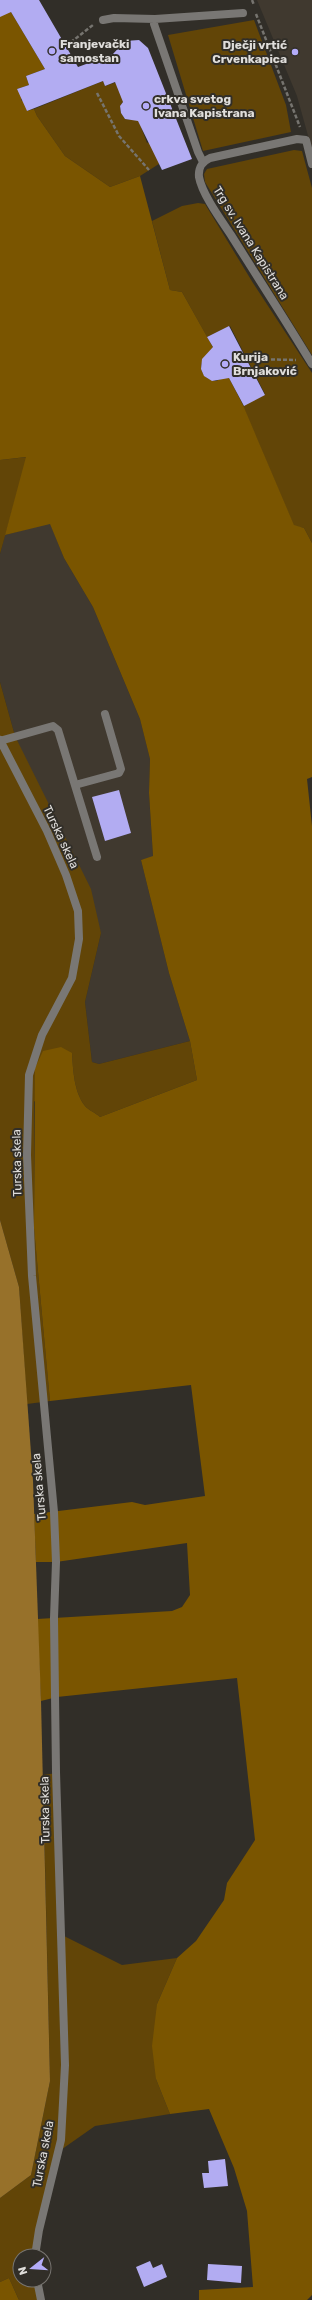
<svg xmlns="http://www.w3.org/2000/svg" width="312" height="2300" viewBox="0 0 312 2300" font-family="Rubik,sans-serif">
<rect width="100%" height="100%" fill="#312e28"/>
<path fill="#40392f" d="M 257,0 L 312,0 L 312,150 L 297,96 Z
M 50,523 L 64,558 L 93,607 L 140,719 L 150,759 L 149,793 L 153,857 L 141,860 L 169,973 L 190,1041 L 99,1064 L 92,1062 L 85,1002 L 101,933 L 15,736 L 0,682 L 0,554 L 5,535 Z"/>
<path fill="#624507" d="M 254,20 L 286,105 L 291,132 L 203,151 L 168,35 Z
M 103,81 L 105,86 L 117,82 L 118,90 L 121,91 L 124,100 L 120,106 L 121,113 L 125,119 L 132,120 L 143,116 L 147,125 L 141,127 L 147,143 L 154,140 L 162,162 L 140,176 L 110,187 L 65,156 L 37,116 L 34,109 Z
M 294,150 L 302,151 L 312,188 L 312,355 L 205,182 L 204,174 L 207,169 Z
M 198,203 L 205,204 L 253,283 L 312,373 L 312,543 L 304,528 L 294,526 L 243,406 L 265,394 L 230,326 L 207,337 L 182,292 L 170,290 L 152,221 L 182,206 Z
M 27,457 L 0,554 L 0,460 Z
M 0,682 L 15,736 L 91,889 L 101,933 L 85,1002 L 92,1062 L 99,1064 L 190,1041 L 197,1080 L 100,1117 C 96,1113 88,1110 85,1106 C 74,1092 73,1070 72,1053 L 34,1102 L 34,1228 L 50,1401 L 27,1404 L 19,1287 L 0,1220 Z
M 57,1773 L 60,1934 L 122,1965 L 177,1958 L 157,2004 L 156,2079 L 170,2114 L 95,2126 L 58,2152 L 35,2256 L 20,2256 L 20,2280 L 37,2280 L 41,2300 L 19,2300 L 9,2278 L 0,2282 L 0,2198 L 31,2175 L 50,2081 L 43,1775 Z"/>
<path fill="#7a5500" d="M 0,12 L 11,12 L 45,69 L 26,76 L 29,85 L 17,89 L 18,91 L 21,90 L 24,97 L 21,99 L 22,101 L 26,100 L 27,111 L 34,109 L 37,116 L 65,156 L 110,187 L 140,176 L 170,290 L 182,292 L 215,351 C 197,355 196,379 216,381 L 228,376 L 243,405 L 294,525 L 304,528 L 312,543 L 312,777 L 307,779 L 312,826 L 312,2295 L 307,2300 L 199,2300 L 199,2290 L 253,2287 L 247,2211 L 234,2168 L 209,2109 L 170,2114 L 156,2079 L 152,2046 L 157,2004 L 177,1958 L 196,1941 L 224,1900 L 227,1883 L 255,1840 L 237,1678 L 57,1697 L 41,1701 L 37,1619 L 172,1611 L 182,1607 L 190,1595 L 187,1543 L 56,1562 L 36,1562 L 34,1514 L 132,1502 L 145,1505 L 205,1496 L 191,1385 L 50,1401 L 34,1228 L 35,1068 L 43,1051 L 61,1047 L 72,1053 C 73,1070 74,1092 85,1106 C 88,1110 96,1113 100,1117 L 197,1080 L 190,1041 L 169,973 L 141,860 L 153,856 L 149,793 L 150,759 L 140,719 L 93,607 L 64,558 L 50,524 L 5,535 L 26,457 L 0,460 Z
M 9,2278 L 18,2298 L 19,2300 L 0,2300 L 0,2282 Z"/>
<path fill="#97712a" d="M 0,1220 L 19,1287 L 33,1481 L 41,1701 L 50,2081 L 31,2175 L 0,2198 Z"/>
<path fill="#b2acf2" d="M 0,0 L 39,0 L 78,67 L 113,54 L 125,41 L 139,40 L 148,48 L 192,159 L 162,170 L 138,121 L 125,119 L 121,113 L 120,106 L 123,102 L 115,82 L 105,86 L 103,81 L 27,111 L 17,89 L 29,85 L 26,76 L 45,69 L 11,12 L 0,17 Z
M 229,326 L 265,395 L 244,406 L 229,378 L 212,381 L 204,376 L 201,369 L 202,359 L 213,347 L 207,337 Z
M 119,790 L 131,833 L 105,841 L 92,797 Z
M 225,2159 L 228,2186 L 204,2188 L 202,2173 L 209,2173 L 208,2161 Z
M 150,2261 L 153,2268 L 162,2264 L 167,2277 L 144,2287 L 136,2267 Z
M 208,2264 L 242,2266 L 241,2283 L 207,2280 Z"/>
<g fill="none" stroke-linecap="round" stroke-linejoin="round">
<path stroke="#76746f" stroke-width="2.5" stroke-dasharray="4 2" stroke-linecap="butt" d="M 252,0 L 254,5
M 256,14 L 300,127
M 66,46 L 93,25
M 97,93 L 119,136 L 149,170
M 247,359 L 296,360"/>
<path stroke="#797774" stroke-width="8" d="M 103,20 L 114,18 L 155,19
M 203,162 L 198,152 L 154,24 L 155,19 L 243,13
M 0,741 L 53,726 L 58,730 L 97,857
M 75,785 L 119,773 L 121,769 L 105,714"/>
<path stroke="#797774" stroke-width="8" d="M 312,164 L 306,140 L 297,139 L 210,158 C 202,162 198,167 199,177 C 202,194 221,220 231,235 C 258,278 286,321 312,364
M 0,740 L 47,831 L 66,875 L 78,911 L 79,939 L 72,978 L 42,1035 L 29,1075 L 27,1155 L 32,1276 L 54,1512 L 56,1562 L 54,1618 L 56,1772 L 65,2065 L 61,2140 L 39,2230 L 35,2256
M 37,2280 L 41,2300"/>
</g>
<g fill="#b4acf9" stroke="#312e28" stroke-width="1.5">
<circle cx="52" cy="51" r="4"/>
<circle cx="295" cy="52" r="4"/>
<circle cx="146" cy="106" r="4"/>
<circle cx="225" cy="364" r="4"/>
</g>
<g text-anchor="middle" stroke-width="4" stroke-linejoin="round" paint-order="stroke">
<g font-size="12" font-weight="bold" fill="#e0dedb" stroke="#312e28" text-anchor="start">
<text x="60" y="48">Franjevački<tspan x="60" dy="14">samostan</tspan></text>
<text x="287" y="49" text-anchor="end">Dječji vrtić<tspan x="287" dy="14">Crvenkapica</tspan></text>
<text x="154" y="103">crkva svetog<tspan x="154" dy="14">Ivana Kapistrana</tspan></text>
<text x="233" y="361">Kurija<tspan x="233" dy="14">Brnjaković</tspan></text>
</g>
<g font-size="12" fill="#e0dedb" stroke="#312e28">
<text transform="translate(251 243) rotate(58)" y="4">Trg sv. Ivana Kapistrana</text>
<text transform="translate(61 837) rotate(65)" y="4">Turska skela</text>
<text transform="translate(17 1163) rotate(-91)" y="4">Turska skela</text>
<text transform="translate(39 1487) rotate(-95)" y="4">Turska skela</text>
<text transform="translate(45 1810) rotate(-91)" y="4">Turska skela</text>
<text transform="translate(43 2154) rotate(-79)" y="4">Turska skela</text>
</g>
</g>
<g transform="translate(32 2268) rotate(253)"><circle r="19" fill="#312e28" stroke="#777470"/>
<path d="M0-3L7 15L0 10L-7 15Z" fill="#b4acf9"/>
<text y="-6" font-size="11" font-weight="bold" text-anchor="middle" fill="#e0dedb">N</text>
</g>
</svg>
